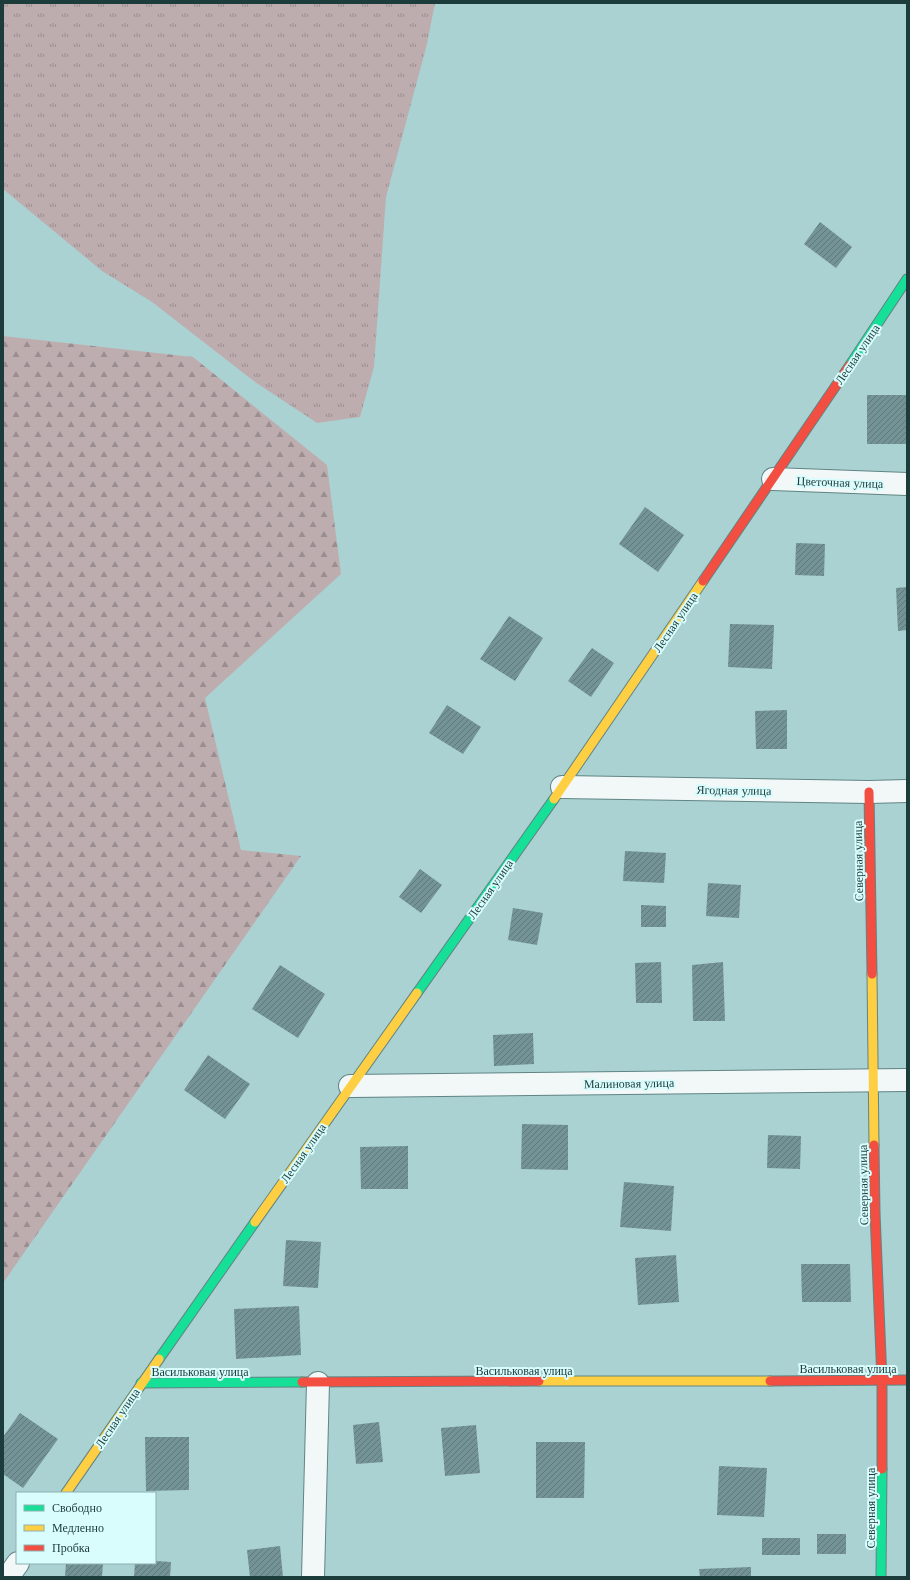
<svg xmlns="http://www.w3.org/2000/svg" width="910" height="1580" font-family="'Libre Baskerville',serif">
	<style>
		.grass { fill: url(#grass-tufts) }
		.forest { fill: url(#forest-firs) }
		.building { fill: url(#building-hatch) }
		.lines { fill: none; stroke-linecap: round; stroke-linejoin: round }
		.street-casing { stroke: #618484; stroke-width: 24 }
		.fast-casing { stroke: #618484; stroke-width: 11 }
		.slow-casing { stroke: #618484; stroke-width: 11 }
		.jam-casing { stroke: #618484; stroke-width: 11 }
		.street { stroke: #f2f8f8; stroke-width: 22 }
		.fast { stroke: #16e098; stroke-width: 9 }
		.slow { stroke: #ffcf43; stroke-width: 9 }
		.jam { stroke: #f24e42; stroke-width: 9 }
		.labels { text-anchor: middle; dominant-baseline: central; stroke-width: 4; stroke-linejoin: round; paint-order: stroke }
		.street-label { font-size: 12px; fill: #1c3b3b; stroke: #d9fcfc }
	</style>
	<defs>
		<pattern id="grass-tufts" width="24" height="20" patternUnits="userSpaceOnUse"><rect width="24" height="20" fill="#beadaf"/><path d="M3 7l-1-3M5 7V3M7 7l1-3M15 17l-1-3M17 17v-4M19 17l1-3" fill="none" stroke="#9a8e90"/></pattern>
		<pattern id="forest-firs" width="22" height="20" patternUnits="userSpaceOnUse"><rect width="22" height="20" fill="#beadaf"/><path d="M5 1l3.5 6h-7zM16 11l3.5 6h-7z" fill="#9a8e90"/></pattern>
		<pattern id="building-hatch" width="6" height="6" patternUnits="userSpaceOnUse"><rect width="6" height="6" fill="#749396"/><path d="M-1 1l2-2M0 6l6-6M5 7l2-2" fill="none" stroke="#5e797c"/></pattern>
	</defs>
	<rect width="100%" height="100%" fill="#aad2d2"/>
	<path class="grass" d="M 3,3 L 435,3 L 427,44 L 386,197 L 374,367 L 360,417 L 317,423 L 255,382 L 152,302 L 102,271 L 3,189 Z"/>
	<path class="forest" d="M 3,336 L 193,357 L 327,465 L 341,574 L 205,698 L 241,850 L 301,856 L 3,1283 Z"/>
	<path class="building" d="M 820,222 L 852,247 L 836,268 L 804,244 Z
		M 867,395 L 907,395 L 907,444 L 867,444 Z
		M 645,507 L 684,535 L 658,572 L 619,544 Z
		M 796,543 L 825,544 L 824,576 L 795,575 Z
		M 907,587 L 907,630 L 898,631 L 896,588 Z
		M 509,616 L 543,638 L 515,681 L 480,659 Z
		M 730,624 L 774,625 L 772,669 L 728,667 Z
		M 592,648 L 614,663 L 591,697 L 568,681 Z
		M 447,705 L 481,727 L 463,754 L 429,733 Z
		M 787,710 L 787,749 L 756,749 L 755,711 Z
		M 625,851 L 666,853 L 664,883 L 623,881 Z
		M 420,869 L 442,885 L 421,913 L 399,897 Z
		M 708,883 L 741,885 L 739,918 L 706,916 Z
		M 641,905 L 666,906 L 666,927 L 641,927 Z
		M 513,908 L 543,913 L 537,945 L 508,940 Z
		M 661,962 L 662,1003 L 636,1003 L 635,963 Z
		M 723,962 L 725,1021 L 693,1021 L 692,965 Z
		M 280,965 L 325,994 L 298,1038 L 252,1009 Z
		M 533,1033 L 534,1064 L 494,1066 L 493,1035 Z
		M 208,1055 L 250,1084 L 225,1119 L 184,1090 Z
		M 522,1124 L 568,1125 L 568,1170 L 521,1169 Z
		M 768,1135 L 801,1136 L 800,1169 L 767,1168 Z
		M 408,1146 L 408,1189 L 361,1189 L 360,1147 Z
		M 624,1182 L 674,1186 L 671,1231 L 620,1227 Z
		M 286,1240 L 321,1242 L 318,1288 L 283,1286 Z
		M 676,1255 L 679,1302 L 638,1305 L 635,1258 Z
		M 801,1264 L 850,1264 L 851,1302 L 802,1302 Z
		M 299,1306 L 301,1355 L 236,1359 L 234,1309 Z
		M 20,1413 L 58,1439 L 23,1488 L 3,1474 L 3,1437 Z
		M 379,1422 L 383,1462 L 356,1464 L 353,1425 Z
		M 476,1425 L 480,1473 L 445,1476 L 441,1428 Z
		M 145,1437 L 189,1437 L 189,1490 L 146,1491 Z
		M 536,1442 L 585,1442 L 584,1498 L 536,1498 Z
		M 719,1466 L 767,1468 L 764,1517 L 717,1515 Z
		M 817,1534 L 846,1534 L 846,1554 L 817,1554 Z
		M 762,1538 L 800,1538 L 800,1555 L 762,1555 Z
		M 280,1546 L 283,1577 L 250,1577 L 247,1550 Z
		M 155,1561 L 171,1562 L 170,1577 L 134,1577 L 135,1563 L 155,1563 Z
		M 66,1563 L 103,1563 L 102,1577 L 65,1577 Z
		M 751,1567 L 751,1577 L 700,1577 L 699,1569 Z"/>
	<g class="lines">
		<defs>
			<path id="street" d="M 773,479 L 907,484
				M 562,787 L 869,792 L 907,791
				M 350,1086 L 907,1080
				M 8,1577 L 18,1563
				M 313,1577 L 318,1383"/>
			<path id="fast" d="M 850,365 L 907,279
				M 417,993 L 554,799
				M 159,1359 L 255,1222
				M 141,1383 L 302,1382
				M 881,1577 L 882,1469"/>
			<path id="slow" d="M 554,799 L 703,581
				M 872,974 L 874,1145
				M 255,1222 L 417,993
				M 539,1381 L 770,1381
				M 66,1493 L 159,1359"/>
			<path id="jam" d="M 703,581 L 850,365
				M 869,792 L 872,974
				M 874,1145 L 875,1213 L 882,1380 L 882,1469
				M 770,1381 L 907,1380
				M 302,1382 L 539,1381"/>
		</defs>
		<use href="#street" class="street-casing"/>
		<use href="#fast" class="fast-casing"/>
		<use href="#slow" class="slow-casing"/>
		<use href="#jam" class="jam-casing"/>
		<use href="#street" class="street"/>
		<use href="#fast" class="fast"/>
		<use href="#slow" class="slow"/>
		<use href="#jam" class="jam"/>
	</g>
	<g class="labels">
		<g class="street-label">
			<text transform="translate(857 354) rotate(-56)">Лесная улица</text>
			<text transform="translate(840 482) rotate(2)">Цветочная улица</text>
			<text transform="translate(675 622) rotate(-56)">Лесная улица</text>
			<text transform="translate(734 790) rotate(1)">Ягодная улица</text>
			<text transform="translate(858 861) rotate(-91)">Северная улица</text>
			<text transform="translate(490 889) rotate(-55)">Лесная улица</text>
			<text transform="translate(629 1083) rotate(-1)">Малиновая улица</text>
			<text transform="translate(303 1153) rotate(-55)">Лесная улица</text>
			<text transform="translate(863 1185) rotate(-91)">Северная улица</text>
			<text x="848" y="1368">Васильковая улица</text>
			<text x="524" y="1370">Васильковая улица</text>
			<text x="200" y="1371">Васильковая улица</text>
			<text transform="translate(117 1418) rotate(-56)">Лесная улица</text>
			<text transform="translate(870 1508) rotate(-90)">Северная улица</text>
		</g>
	</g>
	<rect width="910" height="1580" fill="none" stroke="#1c3b3b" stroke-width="8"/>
	<rect x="16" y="1492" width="140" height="72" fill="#d9fcfc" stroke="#8dafaf"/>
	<rect x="24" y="1505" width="20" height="6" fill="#16e098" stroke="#8dafaf"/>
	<text x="52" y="1512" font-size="12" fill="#1c3b3b">Свободно</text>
	<rect x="24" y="1525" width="20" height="6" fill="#ffcf43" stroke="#8dafaf"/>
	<text x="52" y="1532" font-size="12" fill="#1c3b3b">Медленно</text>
	<rect x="24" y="1545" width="20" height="6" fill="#f24e42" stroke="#8dafaf"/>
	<text x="52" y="1552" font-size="12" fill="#1c3b3b">Пробка</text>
</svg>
